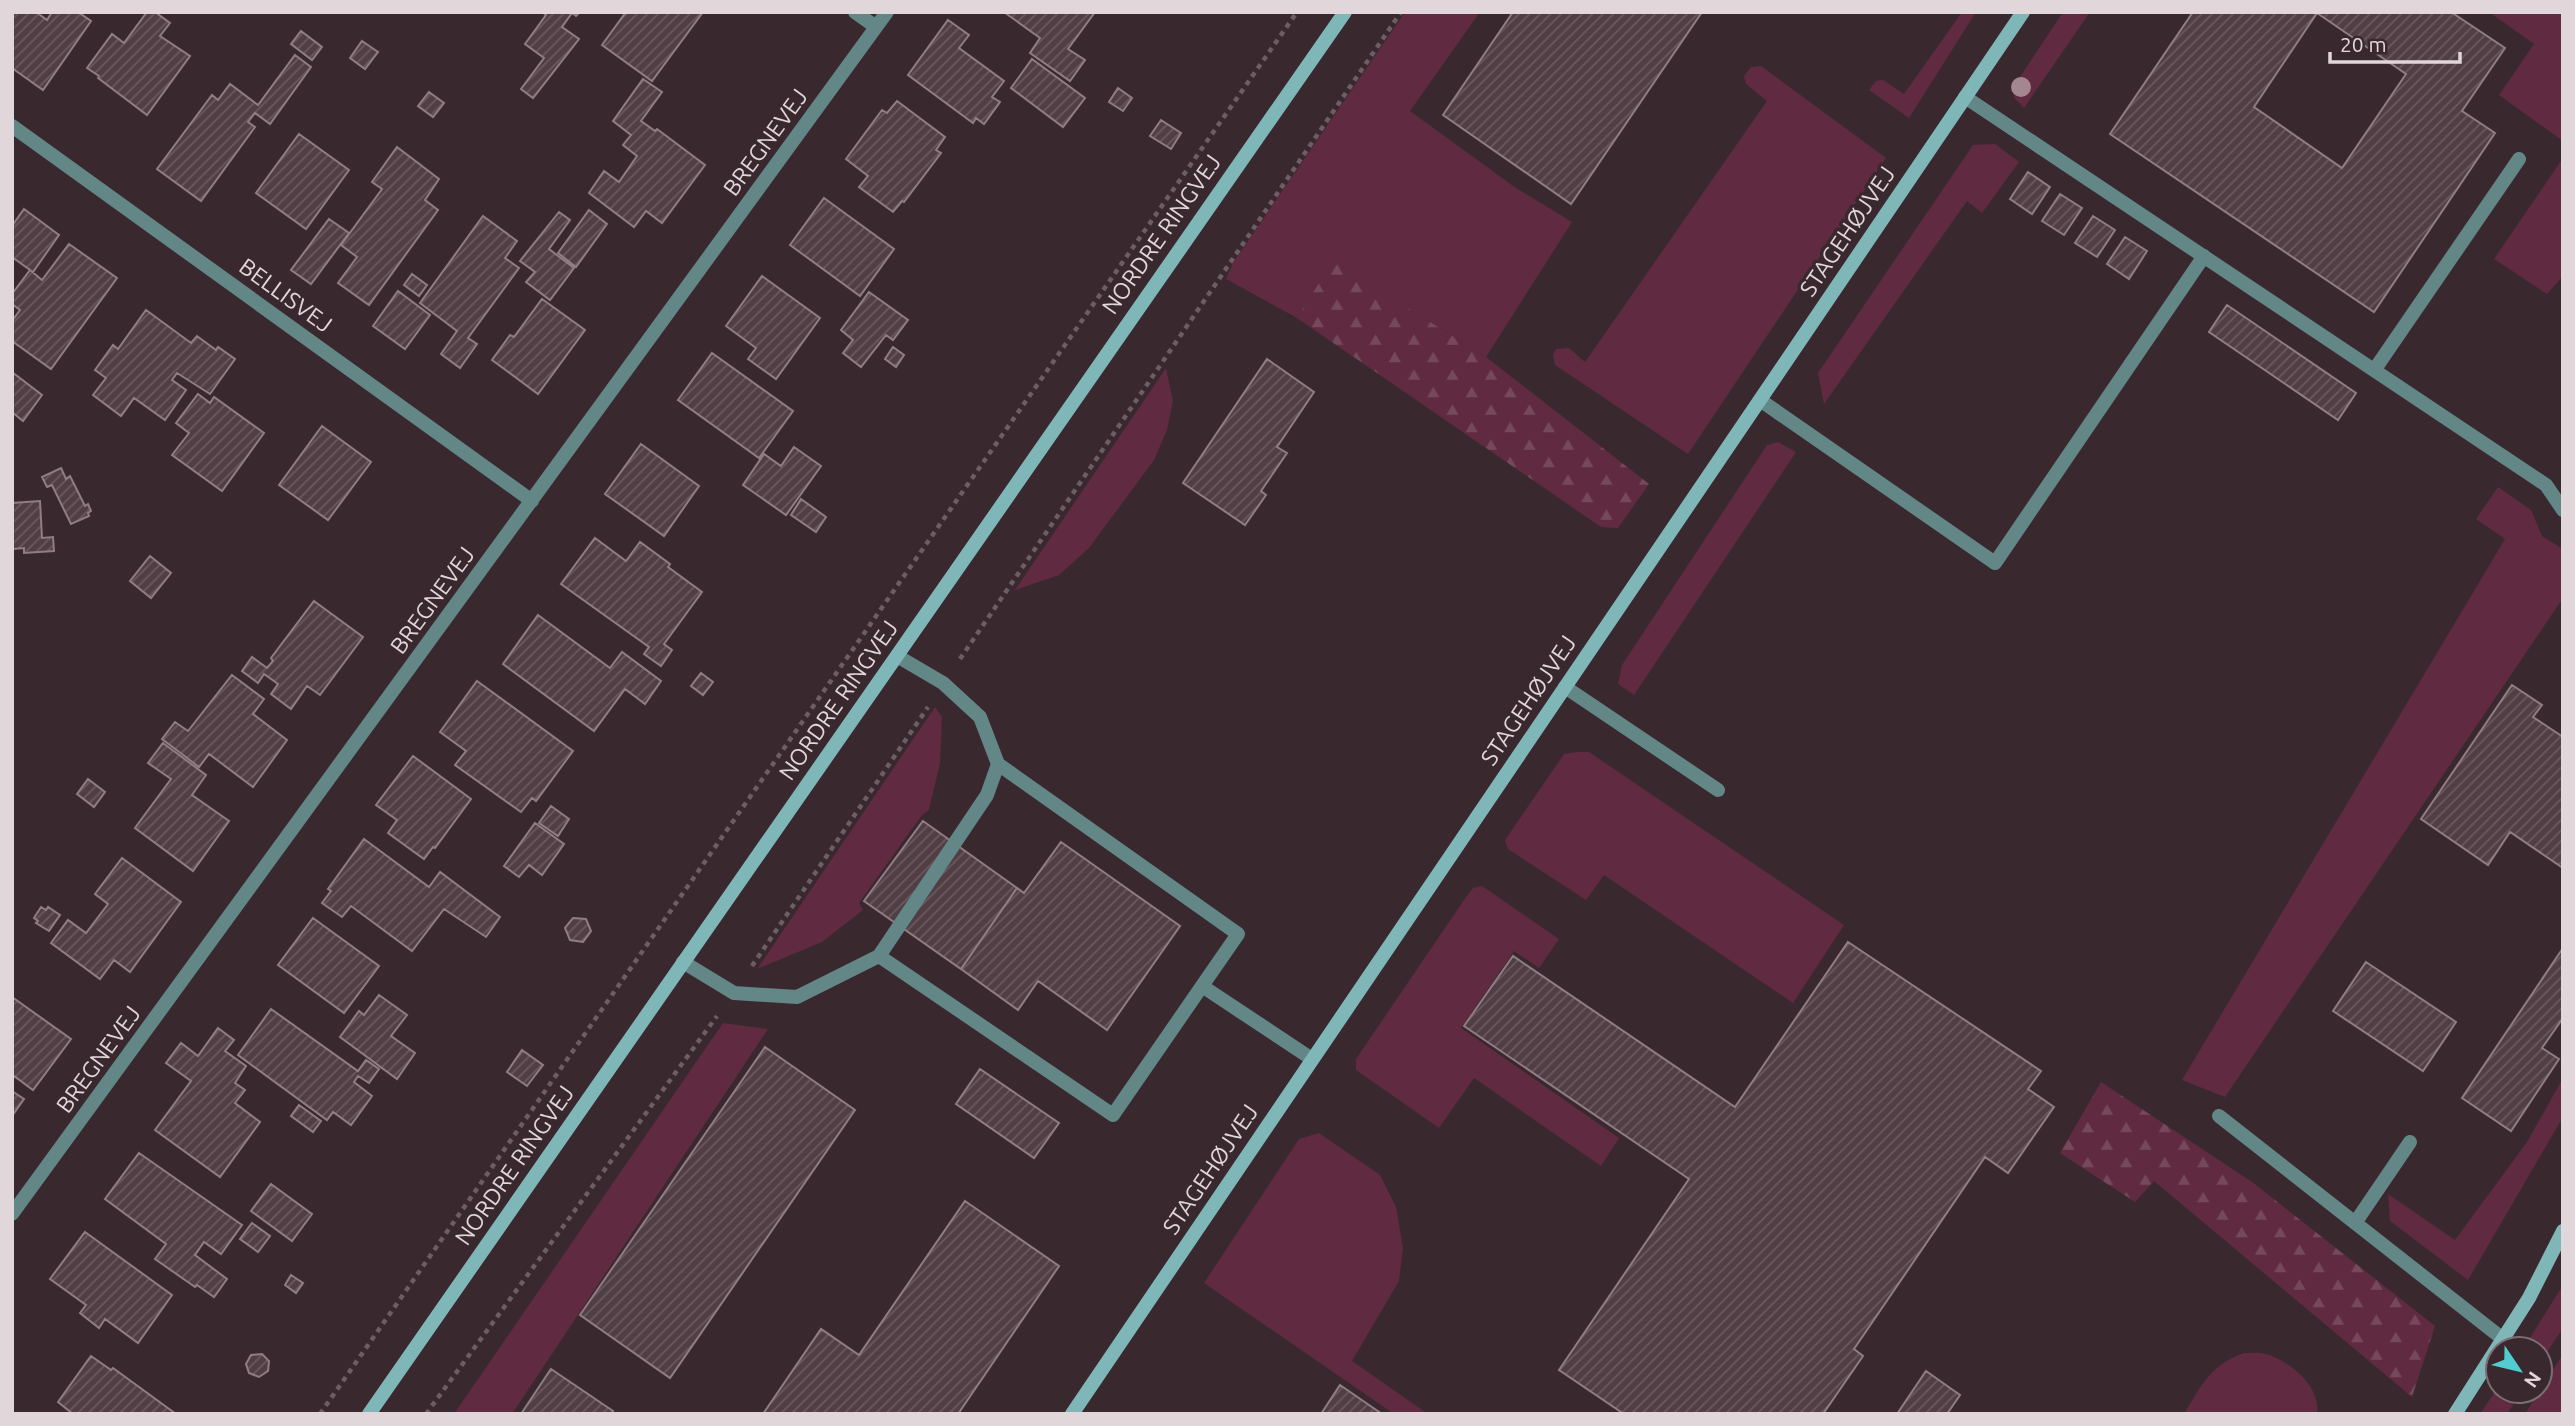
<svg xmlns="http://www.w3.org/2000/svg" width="2575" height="1426" font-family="Ubuntu,sans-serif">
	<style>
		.green { fill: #602a40 }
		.forest { fill: url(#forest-firs) }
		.building { fill: url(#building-hatch); stroke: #907d83; stroke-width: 2; fill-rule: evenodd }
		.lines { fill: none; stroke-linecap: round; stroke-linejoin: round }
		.path { stroke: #6c5e63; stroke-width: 4.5; stroke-dasharray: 5 5; stroke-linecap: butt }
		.lane { stroke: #638686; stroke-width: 14 }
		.street { stroke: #638686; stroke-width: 14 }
		.secondary { stroke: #7fb7b8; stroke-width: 14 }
		.tree { fill: #a38690 }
		.labels { text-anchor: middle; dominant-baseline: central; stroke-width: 7; stroke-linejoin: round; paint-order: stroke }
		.street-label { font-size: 23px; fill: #e1d6d9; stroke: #39292f }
	</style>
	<defs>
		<pattern id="forest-firs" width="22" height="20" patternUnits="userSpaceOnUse" patternTransform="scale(1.75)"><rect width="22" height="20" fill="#602a40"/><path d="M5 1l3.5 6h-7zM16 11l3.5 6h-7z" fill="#76485b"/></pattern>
		<pattern id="building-hatch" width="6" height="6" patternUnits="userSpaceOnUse" patternTransform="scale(1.75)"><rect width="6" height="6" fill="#503e44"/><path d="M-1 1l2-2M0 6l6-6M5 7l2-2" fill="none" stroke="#69595e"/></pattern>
	</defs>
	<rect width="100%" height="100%" fill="#39292f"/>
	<path class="green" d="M 1405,12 L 1480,12 L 1410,111 L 1516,188 L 1572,222 L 1486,357 L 1334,262 L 1297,318 L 1226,279 L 1233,263 Z
		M 1962,12 L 1976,12 L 1909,118 L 1869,90 L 1876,81 L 1883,80 L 1904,94 Z
		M 2063,12 L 2090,12 L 2024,108 L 2015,99 L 2012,89 Z
		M 2489,12 L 2563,12 L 2563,141 L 2499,95 L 2534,44 Z
		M 1761,66 L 1886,158 L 1688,454 L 1555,365 L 1553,355 L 1556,349 L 1569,348 L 1585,362 L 1767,101 L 1746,84 L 1744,76 L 1751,67 Z
		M 1995,144 L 2019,162 L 1982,213 L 1967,201 L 1824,404 L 1818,373 L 1973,145 Z
		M 2563,158 L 2563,276 L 2547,294 L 2494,259 Z
		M 1166,368 L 1173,401 L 1167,430 L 1154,460 L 1089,548 L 1059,575 L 1015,590 Z
		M 1778,442 L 1796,452 L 1634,695 L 1618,684 L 1622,665 L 1767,445 Z
		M 2498,487 L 2531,510 L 2542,536 L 2563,549 L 2563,598 L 2225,1097 L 2182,1080 L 2505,539 L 2476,519 Z
		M 935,707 L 942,717 L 940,763 L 929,810 L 922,815 L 859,903 L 863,910 L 822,942 L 757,969 Z
		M 1577,752 L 1589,752 L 1844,925 L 1793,1003 L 1604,875 L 1586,900 L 1508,849 L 1505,840 L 1564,754 Z
		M 1482,886 L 1559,939 L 1539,968 L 1514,951 L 1461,1028 L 1619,1138 L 1601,1166 L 1474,1078 L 1439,1128 L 1356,1070 L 1356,1059 L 1466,897 L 1473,888 Z
		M 723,1023 L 768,1029 L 512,1414 L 454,1414 Z
		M 2563,1078 L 2563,1117 L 2468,1280 L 2390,1221 L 2388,1194 L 2455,1240 L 2527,1142 Z
		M 1319,1133 L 1380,1175 L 1396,1207 L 1403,1248 L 1399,1281 L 1352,1361 L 1428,1414 L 1394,1414 L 1204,1283 L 1299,1139 Z
		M 2563,1285 L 2563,1328 L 2540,1363 L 2540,1349 L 2523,1349 Z
		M 2244,1353 C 2251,1353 2259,1352 2266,1354 C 2290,1361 2321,1386 2317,1414 L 2184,1414 C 2201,1386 2211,1364 2244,1353 Z
		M 2563,1354 L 2563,1414 L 2525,1414 Z
		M 2498,1387 L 2498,1391 L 2522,1391 L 2507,1414 L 2480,1414 Z"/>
	<path class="forest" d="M 1333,261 L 1486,357 L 1649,484 L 1618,528 L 1601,527 L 1297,318 Z
		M 2101,1082 L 2252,1182 L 2435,1326 L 2412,1397 L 2154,1181 L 2135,1202 L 2060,1153 Z"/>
	<path class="building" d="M 12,12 L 36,12 L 47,20 L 52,12 L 78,12 L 91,21 L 43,90 L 12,68 Z
		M 147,12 L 155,12 L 170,23 L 160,36 L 190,56 L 147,115 L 98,78 L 99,76 L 87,68 L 112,34 L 124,43 Z
		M 542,12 L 580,12 L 576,16 L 572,13 L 562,27 L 579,39 L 533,98 L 521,89 L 544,58 L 525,44 L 546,15 Z
		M 626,12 L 703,12 L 652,81 L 602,45 Z
		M 1004,12 L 1095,12 L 1068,49 L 1085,60 L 1070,81 L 1030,53 L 1040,38 Z
		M 1513,12 L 1702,12 L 1571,204 L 1443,115 Z
		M 2193,12 L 2451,12 L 2505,48 L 2462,111 L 2495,133 L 2374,312 L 2110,134 ZM 2317,13 L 2406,74 L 2342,168 L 2254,107 Z
		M 948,20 L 969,35 L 959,48 L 1004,81 L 992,97 L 1000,102 L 984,124 L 976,118 L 973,123 L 908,75 Z
		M 301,31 L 322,47 L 312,60 L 291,44 Z
		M 362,41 L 378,52 L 365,69 L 350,58 Z
		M 295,55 L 311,67 L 270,124 L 255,113 L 248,122 L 255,127 L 201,201 L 157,169 L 212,95 L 218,100 L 230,84 L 258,105 Z
		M 1032,59 L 1085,98 L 1063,127 L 1011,88 Z
		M 643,79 L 662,92 L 641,121 L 655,131 L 657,129 L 705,165 L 662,223 L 646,211 L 634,227 L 589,193 L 604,171 L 619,182 L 637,156 L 623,145 L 631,135 L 613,121 Z
		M 1118,88 L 1132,98 L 1123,111 L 1109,102 Z
		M 429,92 L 444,103 L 433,117 L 418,106 Z
		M 897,101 L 945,137 L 936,150 L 941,153 L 904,202 L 902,201 L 893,212 L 859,187 L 868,176 L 846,159 L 882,110 L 887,113 Z
		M 1161,120 L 1181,133 L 1171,149 L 1150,136 Z
		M 299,134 L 349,170 L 306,229 L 256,193 Z
		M 397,147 L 439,179 L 425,200 L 438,210 L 369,305 L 338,283 L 357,257 L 341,245 L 382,189 L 372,182 Z
		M 2028,172 L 2050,187 L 2032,214 L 2010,199 Z
		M 2060,194 L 2082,208 L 2064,235 L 2042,221 Z
		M 824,198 L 894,249 L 860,296 L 790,245 Z
		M 24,209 L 59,235 L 33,272 L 12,257 L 12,226 Z
		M 589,210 L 607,224 L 576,267 L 558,253 Z
		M 559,212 L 570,220 L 549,249 L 574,268 L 550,300 L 526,282 L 535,272 L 520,261 Z
		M 483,216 L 517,241 L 505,258 L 519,268 L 468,338 L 477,344 L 460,368 L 441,354 L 457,331 L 420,303 Z
		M 2093,216 L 2115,230 L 2097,257 L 2075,243 Z
		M 329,219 L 349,233 L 311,284 L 291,270 Z
		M 2125,237 L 2147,251 L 2129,279 L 2107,264 Z
		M 69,244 L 117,278 L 51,369 L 12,341 L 12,321 L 20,310 L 12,304 L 12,294 L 30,270 L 42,280 Z
		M 412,274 L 427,285 L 419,296 L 404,285 Z
		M 762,276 L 820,318 L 776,379 L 748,359 L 756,348 L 726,326 Z
		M 398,291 L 430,315 L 405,349 L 373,326 Z
		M 869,292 L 908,320 L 893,340 L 886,335 L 861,367 L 843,353 L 853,340 L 841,330 Z
		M 542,299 L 585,330 L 538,394 L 492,360 L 510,335 L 514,337 Z
		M 2227,305 L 2356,393 L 2338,420 L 2209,332 Z
		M 146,310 L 191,343 L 197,336 L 216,350 L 218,347 L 235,359 L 210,394 L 177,373 L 172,380 L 186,390 L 165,420 L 134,398 L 121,416 L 93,395 L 106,378 L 95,370 L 113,345 L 118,349 Z
		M 893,347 L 904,355 L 896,367 L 885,359 Z
		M 712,353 L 793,411 L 759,458 L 678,400 Z
		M 1267,359 L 1314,392 L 1277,447 L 1287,453 L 1261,491 L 1266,495 L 1245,525 L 1183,483 Z
		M 12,372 L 42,395 L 23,421 L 12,412 Z
		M 198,394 L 210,403 L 214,397 L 264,433 L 222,491 L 172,455 L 189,433 L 176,423 Z
		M 322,426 L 371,462 L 328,520 L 279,485 Z
		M 641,444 L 699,486 L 664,536 L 605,494 Z
		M 794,447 L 821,466 L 786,515 L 743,485 L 764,454 L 781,466 Z
		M 61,468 L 66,479 L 70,476 L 85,506 L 88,504 L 91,511 L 88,513 L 89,516 L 71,524 L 52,485 L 47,487 L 42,477 Z
		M 801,499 L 826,517 L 816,532 L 791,515 Z
		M 40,501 L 42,538 L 53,537 L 54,551 L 24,553 L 24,548 L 13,549 L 12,503 Z
		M 595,538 L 626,561 L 640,542 L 670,564 L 668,567 L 702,592 L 664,644 L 672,650 L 661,666 L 644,654 L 649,647 L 561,584 Z
		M 150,556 L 171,573 L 151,598 L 130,581 Z
		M 314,601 L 363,637 L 320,695 L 307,686 L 291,709 L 271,694 L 278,684 L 264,674 L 258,683 L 242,671 L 252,657 L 267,668 L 273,661 L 271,658 Z
		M 538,615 L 610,668 L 622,652 L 661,681 L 645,704 L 625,689 L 594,731 L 503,664 Z
		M 701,673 L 713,682 L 703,695 L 691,686 Z
		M 232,675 L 264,699 L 253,714 L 287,740 L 253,787 L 209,754 L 199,767 L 162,739 L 175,722 L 188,731 Z
		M 477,681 L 573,751 L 536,801 L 532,798 L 521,812 L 455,765 L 466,751 L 440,732 Z
		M 2512,685 L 2542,705 L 2533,717 L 2563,737 L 2563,868 L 2510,832 L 2488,865 L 2421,819 Z
		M 163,743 L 206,775 L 192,795 L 229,821 L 193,871 L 135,828 L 171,779 L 148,763 Z
		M 413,756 L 471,799 L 435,848 L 433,847 L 424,859 L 388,833 L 397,820 L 376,805 Z
		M 88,779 L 105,792 L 94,807 L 77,794 Z
		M 551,806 L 569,819 L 558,836 L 539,823 Z
		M 923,821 L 1017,888 L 961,969 L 864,901 Z
		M 535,823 L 564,844 L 542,875 L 529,865 L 519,877 L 504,866 Z
		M 364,839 L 429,887 L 440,872 L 500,917 L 486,937 L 444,909 L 412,951 L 351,906 L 342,917 L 322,903 L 331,891 L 328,889 Z
		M 1061,842 L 1180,926 L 1107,1030 L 1038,981 L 1018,1010 L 961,969 L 1017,888 L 1024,893 Z
		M 122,858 L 181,902 L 130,972 L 114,960 L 100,979 L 51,943 L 68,920 L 86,933 L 108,904 L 95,894 Z
		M 41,907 L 46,910 L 48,907 L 60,915 L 49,931 L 36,923 L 38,921 L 34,918 Z
		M 313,918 L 379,966 L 344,1013 L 278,965 Z
		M 573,918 L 586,919 L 591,931 L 583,942 L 570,940 L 565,928 Z
		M 1848,942 L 2041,1071 L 2028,1089 L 2054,1107 L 2008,1173 L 1985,1157 L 1854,1349 L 1863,1356 L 1823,1414 L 1624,1414 L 1559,1370 L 1689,1179 L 1464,1026 L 1513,956 L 1735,1107 Z
		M 2563,948 L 2563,1018 L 2542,1048 L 2559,1059 L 2511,1131 L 2462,1098 Z
		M 2366,962 L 2456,1022 L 2423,1071 L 2333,1011 Z
		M 379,995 L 407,1015 L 391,1036 L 415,1053 L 397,1079 L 340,1037 L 359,1011 L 364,1015 Z
		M 12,997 L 71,1039 L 33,1090 L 14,1076 L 12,1079 Z
		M 271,1009 L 358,1071 L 366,1060 L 379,1069 L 369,1083 L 358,1076 L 354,1082 L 372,1096 L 351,1125 L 333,1112 L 327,1120 L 238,1055 Z
		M 218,1028 L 234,1040 L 225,1051 L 246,1066 L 235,1083 L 245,1090 L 235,1103 L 260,1122 L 220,1177 L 155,1130 L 191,1081 L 166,1063 L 181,1043 L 198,1056 Z
		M 765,1047 L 855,1110 L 670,1378 L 580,1315 Z
		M 522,1050 L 543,1065 L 527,1086 L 507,1072 Z
		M 980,1069 L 1059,1123 L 1034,1158 L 956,1104 Z
		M 12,1091 L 24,1099 L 12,1116 Z
		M 299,1105 L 321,1121 L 313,1132 L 291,1116 Z
		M 139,1153 L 242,1225 L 221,1254 L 204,1242 L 195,1255 L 227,1279 L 214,1297 L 197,1285 L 195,1287 L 155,1259 L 166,1244 L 105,1199 Z
		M 271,1184 L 312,1214 L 292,1241 L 251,1211 Z
		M 965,1201 L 1059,1266 L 958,1414 L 763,1414 L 821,1329 L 859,1355 Z
		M 252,1223 L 270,1236 L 258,1252 L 240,1239 Z
		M 85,1232 L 172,1295 L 138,1343 L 105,1319 L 99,1328 L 80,1313 L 86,1305 L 50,1279 Z
		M 291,1275 L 303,1283 L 296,1293 L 285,1285 Z
		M 262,1354 L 269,1361 L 268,1371 L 259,1377 L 249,1373 L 246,1364 L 251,1355 Z
		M 91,1356 L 111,1370 L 113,1368 L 176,1414 L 73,1414 L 58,1402 Z
		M 551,1369 L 613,1411 L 611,1414 L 521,1414 Z
		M 1926,1371 L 1960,1395 L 1947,1414 L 1897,1414 Z
		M 1340,1385 L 1382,1414 L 1321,1414 Z"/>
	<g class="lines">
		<path class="path" d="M 960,659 L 1401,12
			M 752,966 L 928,707
			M 320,1414 L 1297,12
			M 426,1414 L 717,1016"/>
		<path class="lane" d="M 1965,97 L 2546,485 L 2563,510
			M 2375,369 L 2519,159
			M 1760,400 L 1995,563 L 2204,256
			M 1565,687 L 1718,790
			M 998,764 L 1238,934 L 1202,986
			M 879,956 L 1113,1115 L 1202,986 L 1312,1059
			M 683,962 L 734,993 L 797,997 L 879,956 L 987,795 L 998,764 L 980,717 L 943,683 L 897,656
			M 2219,1116 L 2503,1339
			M 2355,1223 L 2410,1142"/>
		<path class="street" d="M 855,12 L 876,27
			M 12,126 L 532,501
			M 12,1214 L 887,12"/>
		<path class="secondary" d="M 369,1414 L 1345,12
			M 1072,1414 L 2023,12
			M 2455,1414 L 2529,1298 L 2563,1231"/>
	</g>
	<circle class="tree" cx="2021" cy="87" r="10"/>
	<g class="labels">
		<g class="street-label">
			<text transform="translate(765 142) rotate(-54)">BREGNEVEJ</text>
			<text transform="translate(1847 231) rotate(-56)">STAGEHØJVEJ</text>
			<text transform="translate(1161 234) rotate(-55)">NORDRE RINGVEJ</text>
			<text transform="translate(286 295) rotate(36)">BELLISVEJ</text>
			<text transform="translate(432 600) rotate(-54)">BREGNEVEJ</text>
			<text transform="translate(838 700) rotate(-55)">NORDRE RINGVEJ</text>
			<text transform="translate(1528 700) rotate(-56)">STAGEHØJVEJ</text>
			<text transform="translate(98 1059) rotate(-54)">BREGNEVEJ</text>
			<text transform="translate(514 1165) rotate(-55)">NORDRE RINGVEJ</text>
			<text transform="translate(1210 1169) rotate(-56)">STAGEHØJVEJ</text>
		</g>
	</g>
	<rect width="2575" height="1426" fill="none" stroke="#e1d6d9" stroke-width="28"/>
	<g transform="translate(2519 1370) rotate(125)"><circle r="33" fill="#39292f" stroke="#7c6e73" stroke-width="2"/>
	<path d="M0-5L12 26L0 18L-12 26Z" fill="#52cdcf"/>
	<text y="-10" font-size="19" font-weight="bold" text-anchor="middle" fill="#e1d6d9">N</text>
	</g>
	<path d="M2330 52v10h130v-10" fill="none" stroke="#e1d6d9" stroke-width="3.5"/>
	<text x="2340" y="52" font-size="21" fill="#e1d6d9" stroke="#39292f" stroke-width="5" paint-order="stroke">20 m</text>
</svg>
